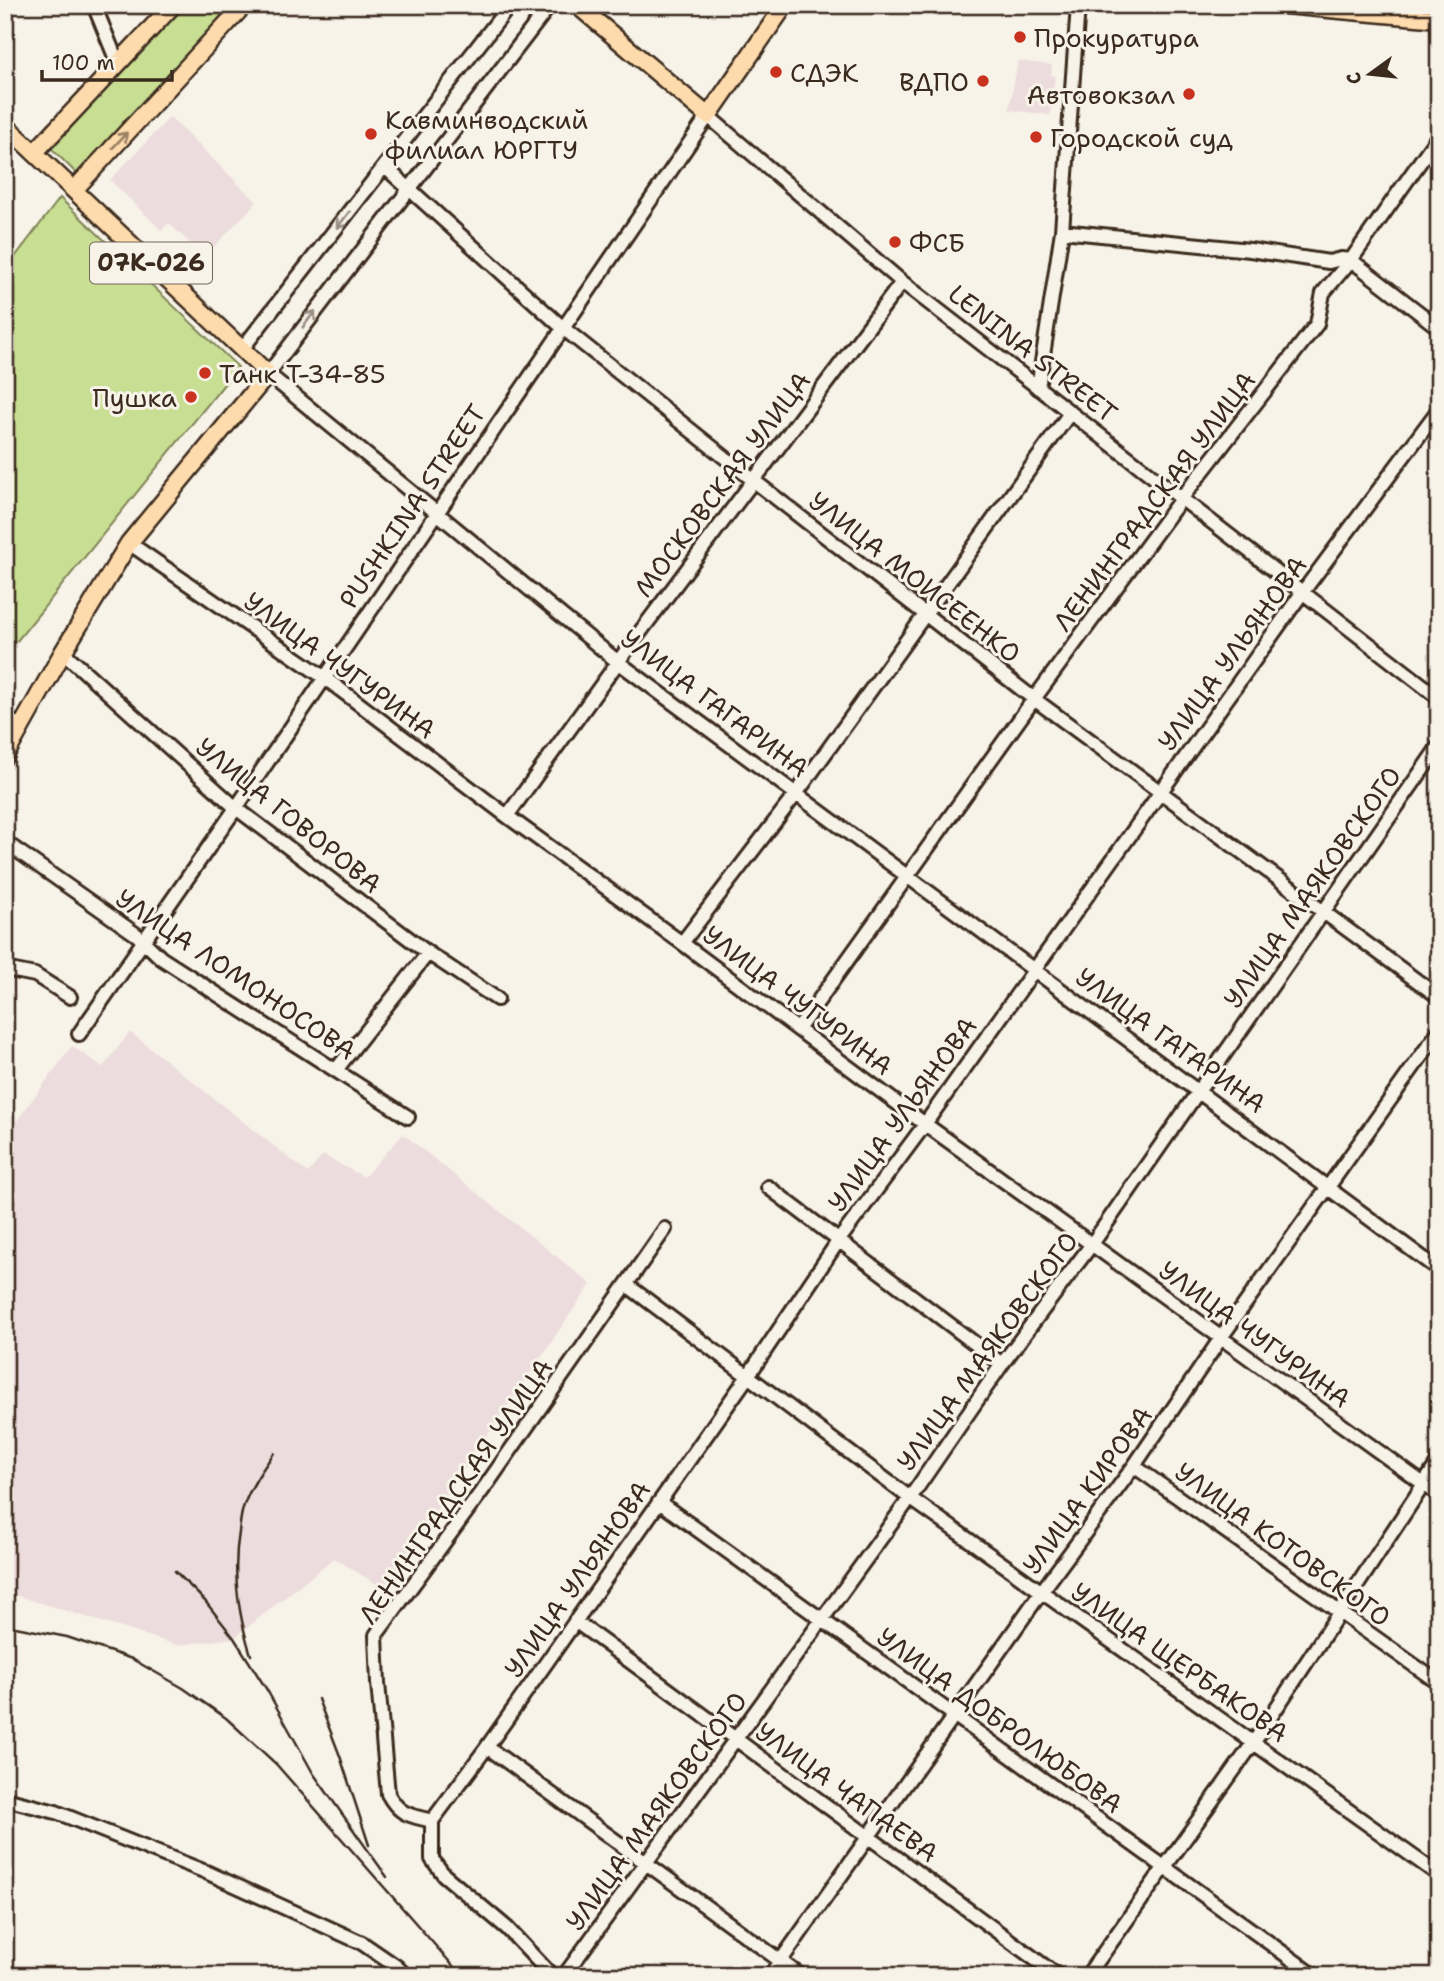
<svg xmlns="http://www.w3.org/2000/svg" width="1444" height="1981" font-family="'Shantell Sans',sans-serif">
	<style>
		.built { fill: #eddcdd }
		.green { fill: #c7de93; stroke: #818458; stroke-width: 2 }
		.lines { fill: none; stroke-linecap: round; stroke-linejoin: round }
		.minor-casing { stroke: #3b2a1e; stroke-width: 18 }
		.major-casing { stroke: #3b2a1e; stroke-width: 21 }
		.minor { stroke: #f7f3e8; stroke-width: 12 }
		.major { stroke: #fedbac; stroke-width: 16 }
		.rail { stroke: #3b2a1e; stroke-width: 2.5 }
		.oneway { stroke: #9c8265 }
		.oneway2 { stroke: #998e83 }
		.poi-dot { fill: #c8321e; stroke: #f7f3e8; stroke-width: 2.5 }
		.labels { text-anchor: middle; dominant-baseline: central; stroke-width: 6; stroke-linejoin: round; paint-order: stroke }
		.shield { fill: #f7f3e8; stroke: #73665b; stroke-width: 2 }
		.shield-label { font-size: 24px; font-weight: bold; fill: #3b2a1e }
		.poi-label { font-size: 26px; fill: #3b2a1e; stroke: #f7f3e8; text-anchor: start }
		.street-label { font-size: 26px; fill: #3b2a1e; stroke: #f7f3e8 }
	</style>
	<rect width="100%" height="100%" fill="#f7f3e8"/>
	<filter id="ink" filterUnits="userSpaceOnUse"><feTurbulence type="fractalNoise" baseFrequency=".0143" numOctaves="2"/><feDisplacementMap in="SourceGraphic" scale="14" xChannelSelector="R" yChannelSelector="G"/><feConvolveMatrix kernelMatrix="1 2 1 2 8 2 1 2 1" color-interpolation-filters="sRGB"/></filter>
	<g filter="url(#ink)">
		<path class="built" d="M 1018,61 L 1052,65 L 1051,75 L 1055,76 L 1050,115 L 1009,110 Z
			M 170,117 L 257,202 L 204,257 L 169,223 L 161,230 L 110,180 Z
			M 130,1032 L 308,1173 L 323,1155 L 364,1177 L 403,1134 L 591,1284 L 383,1588 L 334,1558 L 234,1638 L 177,1645 L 5,1592 L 5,1137 L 72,1046 L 103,1067 Z"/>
		<path class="green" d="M 180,5 L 234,5 L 79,176 L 48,145 Z
			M 60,198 L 238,367 L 17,641 L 5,641 L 5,270 Z"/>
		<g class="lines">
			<defs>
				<path id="minor" d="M 94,5 L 118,64
					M 550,5 L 268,374 L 618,662 L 1439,1270
					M 385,167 L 563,328 L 753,480 L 1034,699 L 1439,997
					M 1062,231 L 1250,250 L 1329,262 L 1341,259 L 1351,260 L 1439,328
					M 242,349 L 510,5
					M 1038,388 L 1062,231 L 1078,5
					M 129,543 L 325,678 L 507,816 L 682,943 L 925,1124 L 1439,1495
					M 63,652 L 236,808 L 428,953 L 497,999
					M 5,718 L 21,726
					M 507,816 L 623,655 L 902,282
					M 5,842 L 137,935 L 161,958 L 408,1117
					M 682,943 L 796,794 L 1070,413
					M 5,969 L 35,975 L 70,997
					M 799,1028 L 1034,699 L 1181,499 L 1317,324 L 1323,293 L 1351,260 L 1439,135
					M 79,1034 L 236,808 L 708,116 L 902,282 L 1439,698
					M 336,1070 L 428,953
					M 768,1187 L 1002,1364
					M 627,1285 L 910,1498 L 1439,1875
					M 1134,1466 L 1439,1683
					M 659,1502 L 1315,1976
					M 575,1621 L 1058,1976
					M 487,1747 L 801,1976
					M 5,1799 L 56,1812 L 206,1872 L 362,1943 L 397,1967 L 406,1976
					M 432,1821 C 410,1815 400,1816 388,1794 L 378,1683 L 376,1635 L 487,1484 L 665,1229
					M 552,1976 L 507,1928 L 444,1875 L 432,1859 L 432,1821 L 487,1747 L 748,1376 L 839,1240 L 920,1131 L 1302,593 L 1439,409
					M 564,1976 L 910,1498 L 1002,1364 L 1092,1244 L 1439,746
					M 770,1976 L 1042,1591 L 1134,1466 L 1225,1332 L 1439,1031
					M 1087,1976 L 1254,1742 L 1439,1461"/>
				<path id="major" d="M 577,5 L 708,116 L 785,5
					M 1285,5 L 1439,19
					M 5,125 L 268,374 L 129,543 L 63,652 L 5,756
					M 35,152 L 173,5
					M 74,190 L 244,5"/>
			</defs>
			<use href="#minor" class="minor-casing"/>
			<use href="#major" class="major-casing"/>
			<use href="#minor" class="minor"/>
			<use href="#major" class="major"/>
			<path class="rail" d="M 175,1571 L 205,1601 L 234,1638 L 267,1690 L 313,1773 L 387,1877
				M 5,1625 L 67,1637 L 132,1659 L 183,1688 L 226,1718 L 276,1764 L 462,1976
				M 251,1655 C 238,1614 232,1574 239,1532 C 240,1523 241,1513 244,1505 C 251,1486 262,1470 274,1453
				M 318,1699 L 340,1756 L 369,1845"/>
		</g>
		<defs><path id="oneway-shaft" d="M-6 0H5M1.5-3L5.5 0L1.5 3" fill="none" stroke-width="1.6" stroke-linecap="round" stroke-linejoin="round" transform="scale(1.75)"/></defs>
		<use class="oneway" href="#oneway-shaft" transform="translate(120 140) rotate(-47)"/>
		<g class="oneway2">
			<use href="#oneway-shaft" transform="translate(343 220) rotate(128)"/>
			<use href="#oneway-shaft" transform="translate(309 319) rotate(-53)"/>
		</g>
	</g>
	<g class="poi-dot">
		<circle cx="1020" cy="37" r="7"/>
		<circle cx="776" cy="72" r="7"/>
		<circle cx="983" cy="81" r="7"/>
		<circle cx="1189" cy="94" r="7"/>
		<circle cx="371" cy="134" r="7"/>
		<circle cx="1036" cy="137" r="7"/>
		<circle cx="895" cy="242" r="7"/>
		<circle cx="205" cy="373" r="7"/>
		<circle cx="191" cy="397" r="7"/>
	</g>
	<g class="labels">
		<rect class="shield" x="90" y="242.5" width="122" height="41" rx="5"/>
		<g class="shield-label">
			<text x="151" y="263">07К-026</text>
		</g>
		<g class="poi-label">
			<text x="1034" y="37">Прокуратура</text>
			<text x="790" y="72">СДЭК</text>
			<text x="969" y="81" text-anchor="end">ВДПО</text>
			<text x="1175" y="94" text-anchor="end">Автовокзал</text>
			<text x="385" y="119">Кавминводский<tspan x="385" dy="30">филиал ЮРГТУ</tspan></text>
			<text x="1050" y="137">Городской суд</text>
			<text x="909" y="242">ФСБ</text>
			<text x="219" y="373">Танк Т-34-85</text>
			<text x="177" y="397" text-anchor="end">Пушка</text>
		</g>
		<g class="street-label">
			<text transform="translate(1033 353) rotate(38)">LENINA STREET</text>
			<text transform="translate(722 484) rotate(-53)">МОСКОВСКАЯ УЛИЦА</text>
			<text transform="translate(1154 501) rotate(-53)">ЛЕНИНГРАДСКАЯ УЛИЦА</text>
			<text transform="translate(412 506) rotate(-56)">PUSHKINA STREET</text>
			<text transform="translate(915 577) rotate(38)">УЛИЦА МОИСЕЕНКО</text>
			<text transform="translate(1232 653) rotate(-54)">УЛИЦА УЛЬЯНОВА</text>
			<text transform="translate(340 665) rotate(36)">УЛИЦА ЧУГУРИНА</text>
			<text transform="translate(715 703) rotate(37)">УЛИЦА ГАГАРИНА</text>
			<text transform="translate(289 815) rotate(39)">УЛИЦА ГОВОРОВА</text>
			<text transform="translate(1312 887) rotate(-55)">УЛИЦА МАЯКОВСКОГО</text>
			<text transform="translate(236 974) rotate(34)">УЛИЦА ЛОМОНОСОВА</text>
			<text transform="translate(798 1000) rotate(37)">УЛИЦА ЧУГУРИНА</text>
			<text transform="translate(1171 1040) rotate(36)">УЛИЦА ГАГАРИНА</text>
			<text transform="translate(902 1114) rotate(-54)">УЛИЦА УЛЬЯНОВА</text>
			<text transform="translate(1255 1334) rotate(36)">УЛИЦА ЧУГУРИНА</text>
			<text transform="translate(987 1351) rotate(-54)">УЛИЦА МАЯКОВСКОГО</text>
			<text transform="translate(1087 1490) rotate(-54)">УЛИЦА КИРОВА</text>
			<text transform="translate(455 1491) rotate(-55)">ЛЕНИНГРАДСКАЯ УЛИЦА</text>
			<text transform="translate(1283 1544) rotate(36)">УЛИЦА КОТОВСКОГО</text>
			<text transform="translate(577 1579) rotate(-55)">УЛИЦА УЛЬЯНОВА</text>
			<text transform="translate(1180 1662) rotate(35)">УЛИЦА ЩЕРБАКОВА</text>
			<text transform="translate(1000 1720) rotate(36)">УЛИЦА ДОБРОЛЮБОВА</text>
			<text transform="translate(847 1792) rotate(36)">УЛИЦА ЧАПАЕВА</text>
			<text transform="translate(656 1811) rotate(-54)">УЛИЦА МАЯКОВСКОГО</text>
		</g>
	</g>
	<rect width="1444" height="1981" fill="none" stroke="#f7f3e8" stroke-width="28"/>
	<rect x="14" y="14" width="1416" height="1953" fill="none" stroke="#3b2a1e" stroke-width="2.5" filter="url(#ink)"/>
	<g transform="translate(1370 74) rotate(255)" stroke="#f7f3e8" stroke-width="5" paint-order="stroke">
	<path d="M0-5L12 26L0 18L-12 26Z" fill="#3b2a1e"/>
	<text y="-10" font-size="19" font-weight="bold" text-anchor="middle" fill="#3b2a1e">С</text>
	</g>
	<path d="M42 70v10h130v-10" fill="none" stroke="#3b2a1e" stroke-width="3.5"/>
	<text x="52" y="70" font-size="21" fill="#3b2a1e" stroke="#f7f3e8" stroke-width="5" paint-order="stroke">100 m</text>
</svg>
